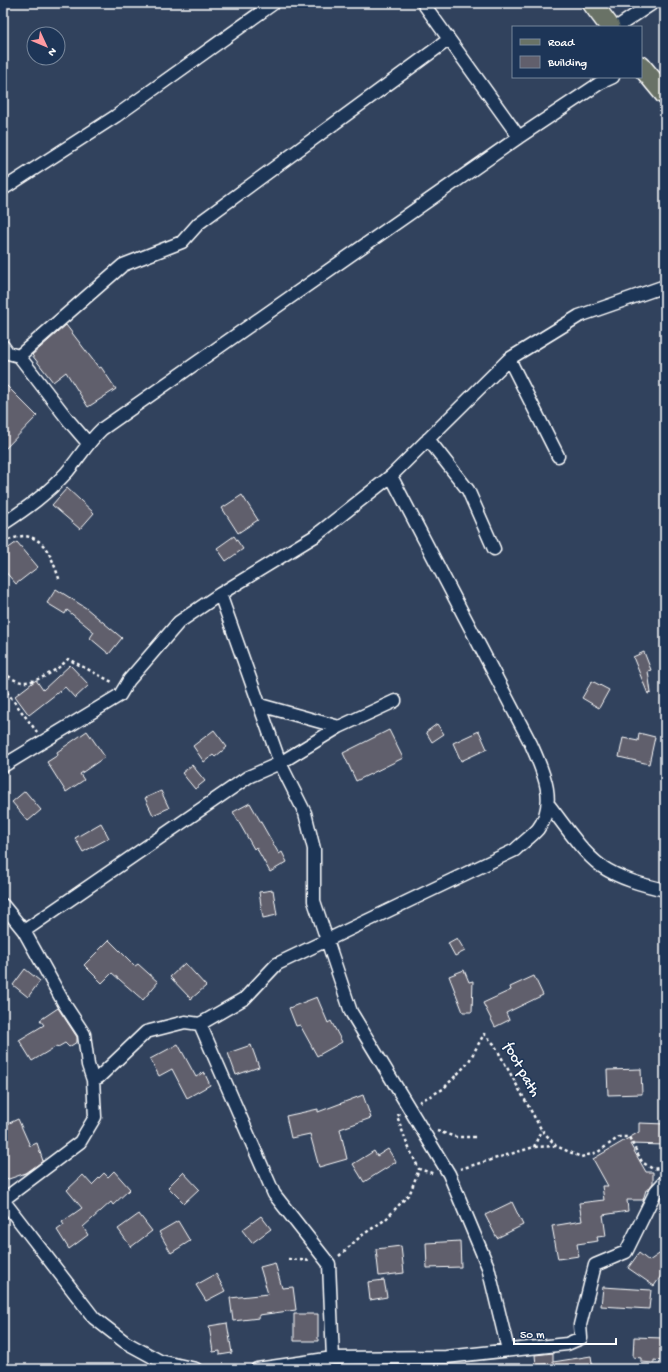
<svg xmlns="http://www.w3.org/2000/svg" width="668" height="1372" font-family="'Gochi Hand',sans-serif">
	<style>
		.building { fill: #615f6c; stroke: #fff }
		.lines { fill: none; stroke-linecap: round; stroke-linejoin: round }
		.minor-casing { stroke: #fff; stroke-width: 15 }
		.primary-casing { stroke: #fff; stroke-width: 22 }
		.path { stroke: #fff; stroke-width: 2.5; stroke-dasharray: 3 3; stroke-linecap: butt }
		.minor { stroke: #1d3557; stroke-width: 12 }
		.primary { stroke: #697266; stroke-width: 19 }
		.labels { text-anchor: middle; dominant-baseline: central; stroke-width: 3; stroke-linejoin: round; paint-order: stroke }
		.street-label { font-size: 15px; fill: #fff; stroke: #1d3557 }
	</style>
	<rect width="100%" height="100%" fill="#31425d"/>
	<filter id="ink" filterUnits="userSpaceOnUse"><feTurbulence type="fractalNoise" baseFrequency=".025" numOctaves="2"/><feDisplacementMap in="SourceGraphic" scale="8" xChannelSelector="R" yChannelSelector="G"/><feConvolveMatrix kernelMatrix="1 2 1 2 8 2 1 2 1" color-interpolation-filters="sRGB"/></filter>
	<g filter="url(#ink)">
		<path class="building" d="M 66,325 L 99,368 L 101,367 L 116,389 L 88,407 L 66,372 L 53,382 L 32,355 Z
			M 3,382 L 37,416 L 3,451 Z
			M 67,488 L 94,513 L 80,529 L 52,505 Z
			M 242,495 L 258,520 L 238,533 L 222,508 Z
			M 234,536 L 243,549 L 226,561 L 217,548 Z
			M 17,542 L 38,567 L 16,584 L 3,569 L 3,552 Z
			M 56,589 L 86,608 L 122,638 L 109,654 L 90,638 L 94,632 L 67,610 L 65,614 L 47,603 Z
			M 644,652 L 651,670 L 648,671 L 651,693 L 648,694 L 633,657 Z
			M 70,665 L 89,685 L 75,698 L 65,687 L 29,715 L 15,696 L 36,680 L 43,690 Z
			M 592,681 L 609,690 L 599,708 L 582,698 Z
			M 437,724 L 444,734 L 432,742 L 426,732 Z
			M 214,730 L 227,747 L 215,757 L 213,755 L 204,762 L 193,746 Z
			M 389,730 L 403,758 L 356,781 L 343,753 Z
			M 87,731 L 105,757 L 80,774 L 84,780 L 66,792 L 47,762 L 58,755 L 57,752 Z
			M 479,731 L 487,749 L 461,761 L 453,743 Z
			M 639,733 L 655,737 L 649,764 L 619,757 L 623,738 L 638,741 Z
			M 192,765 L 205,781 L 195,789 L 182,773 Z
			M 25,791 L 41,810 L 28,821 L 12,802 Z
			M 161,791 L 169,808 L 153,815 L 145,798 Z
			M 250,803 L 279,854 L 282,852 L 287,862 L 270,872 L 256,847 L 254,849 L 233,812 Z
			M 101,823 L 109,838 L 83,852 L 75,838 Z
			M 273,890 L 277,915 L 263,918 L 259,892 Z
			M 457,938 L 465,951 L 455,956 L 448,943 Z
			M 109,940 L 135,966 L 138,964 L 158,982 L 143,1000 L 112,973 L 102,983 L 84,965 Z
			M 185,963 L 206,986 L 191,999 L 170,977 Z
			M 25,969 L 40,981 L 28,997 L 13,985 Z
			M 464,970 L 469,982 L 473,981 L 472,1012 L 463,1012 L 449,976 Z
			M 534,976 L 543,995 L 506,1013 L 509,1020 L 495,1027 L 483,1003 L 511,990 L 510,987 Z
			M 317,997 L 328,1023 L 331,1021 L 342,1042 L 317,1056 L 300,1025 L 296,1026 L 289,1008 Z
			M 58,1008 L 77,1037 L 77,1042 L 69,1047 L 65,1043 L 58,1047 L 57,1046 L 32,1061 L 19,1040 L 44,1025 L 40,1020 Z
			M 178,1044 L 196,1077 L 204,1072 L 210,1085 L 187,1098 L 172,1069 L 159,1076 L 150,1059 Z
			M 251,1045 L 259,1067 L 236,1075 L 228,1053 Z
			M 641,1069 L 642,1094 L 608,1095 L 607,1070 Z
			M 363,1095 L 371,1118 L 340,1129 L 347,1159 L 319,1167 L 310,1134 L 291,1138 L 286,1116 L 318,1109 L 318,1112 Z
			M 18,1119 L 30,1146 L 37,1143 L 43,1161 L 26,1173 L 3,1181 L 3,1126 Z
			M 639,1123 L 665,1124 L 665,1145 L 630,1144 L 646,1172 L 653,1172 L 653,1183 L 648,1190 L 646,1190 L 643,1200 L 627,1200 L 628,1211 L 603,1215 L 606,1236 L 597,1237 L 598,1241 L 577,1244 L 579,1256 L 558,1259 L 552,1226 L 582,1221 L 579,1203 L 604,1200 L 602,1186 L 608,1186 L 593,1159 L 639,1132 Z
			M 388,1149 L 396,1162 L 364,1182 L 353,1164 L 374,1151 L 377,1156 Z
			M 114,1171 L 130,1189 L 113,1205 L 111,1202 L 83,1227 L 88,1235 L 69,1249 L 57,1230 L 64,1225 L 62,1222 L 82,1208 L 67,1190 L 83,1175 L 92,1185 L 104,1173 L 108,1177 Z
			M 183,1172 L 199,1189 L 184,1203 L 168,1187 Z
			M 512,1202 L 523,1225 L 497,1238 L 485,1215 Z
			M 139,1214 L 152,1231 L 131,1247 L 118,1229 Z
			M 261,1216 L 271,1229 L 252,1243 L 242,1230 Z
			M 178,1221 L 190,1241 L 171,1253 L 159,1232 Z
			M 460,1241 L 461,1267 L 427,1268 L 426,1243 Z
			M 401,1246 L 404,1273 L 379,1276 L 376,1249 Z
			M 665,1250 L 665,1270 L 654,1286 L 628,1268 L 639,1253 L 649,1261 Z
			M 275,1263 L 282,1288 L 293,1287 L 296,1310 L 259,1315 L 259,1318 L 233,1321 L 230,1298 L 268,1294 L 260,1267 Z
			M 216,1274 L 225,1291 L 206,1301 L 196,1285 Z
			M 384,1280 L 387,1297 L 370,1300 L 368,1282 Z
			M 603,1287 L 651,1290 L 649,1309 L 601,1306 Z
			M 294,1314 L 318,1314 L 318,1341 L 294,1341 Z
			M 227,1323 L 232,1353 L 220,1355 L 220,1351 L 213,1352 L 209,1326 Z
			M 634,1337 L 663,1338 L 662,1361 L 654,1360 L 654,1363 L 641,1362 L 641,1358 L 633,1357 Z
			M 553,1353 L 553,1362 L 591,1356 L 593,1369 L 546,1369 L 546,1364 L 536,1365 L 535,1355 Z"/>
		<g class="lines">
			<defs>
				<path id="minor" d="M 423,3 L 519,137
					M 617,27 L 653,3
					M 3,189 L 116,116 L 274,3
					M 3,346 L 8,353 L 19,356 L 69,421 L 88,443
					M 19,356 L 123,265 L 182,242 L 199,223 L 448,40
					M 509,359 L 558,456
					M 428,439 L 468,490 L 494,549
					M 3,524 C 27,508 47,494 67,472 C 79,458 88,442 102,429 L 519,137 L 600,83 L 613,77
					M 220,594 L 280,763 L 305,813 L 314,849 L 314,901 L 351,1012 L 449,1174 L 488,1267 L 508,1350
					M 260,705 L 339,727
					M 3,766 L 120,695 L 129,680 L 179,622 L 220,594 L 315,536 L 391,476 L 509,359 L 579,316 L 665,286
					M 548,804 C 564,824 580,850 601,866 C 620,879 643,885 665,890
					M 3,905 L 24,931 L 65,1005 L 84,1034 L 88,1065 L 93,1080 L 95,1117 L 80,1142 L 3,1200
					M 24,931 L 248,777 L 280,763 L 339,727 L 395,701
					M 200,1024 L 274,1194 L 329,1264 L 333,1358
					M 93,1080 L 99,1077 L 146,1032 L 185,1022 L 200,1024 L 245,998 L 277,964 L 515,850 C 522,843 531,837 538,829 C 558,802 543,771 531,744 L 391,476
					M 3,1200 L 94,1318 L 125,1342 L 160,1361 L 196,1369
					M 257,1369 L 333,1358 L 446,1357 L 567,1344 L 581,1338 L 580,1325 L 595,1265 L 626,1252 L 656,1191 L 665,1181"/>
				<path id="primary" d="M 592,3 L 610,27
					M 641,66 L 665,95"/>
			</defs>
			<use href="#minor" class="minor-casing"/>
			<use href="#primary" class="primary-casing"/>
			<path class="path" d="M 3,542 C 9,540 18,536 24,536 C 48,538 53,563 60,581
				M 3,673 C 10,677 17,683 26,682 C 40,681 59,669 68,659 L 114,683
				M 3,687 L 37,732
				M 419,1102 L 443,1089 L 468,1063 L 484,1034 L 494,1044 L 541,1129 L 556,1146 L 581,1157 L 598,1152 L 619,1137 L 629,1137 L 642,1162 L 653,1169 L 665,1167
				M 400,1114 L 397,1116 L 407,1144 L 419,1169 L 435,1174
				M 437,1131 L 456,1137 L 476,1137
				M 534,1147 L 541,1130
				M 460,1169 L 534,1147 L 556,1146
				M 339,1256 L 361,1236 L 386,1219 L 410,1193 L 419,1169
				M 288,1259 L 311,1261"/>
			<use href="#minor" class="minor"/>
			<use href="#primary" class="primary"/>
		</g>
	</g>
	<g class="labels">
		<g class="street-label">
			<text transform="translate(521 1070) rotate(61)">foot path</text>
		</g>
	</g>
	<rect width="668" height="1372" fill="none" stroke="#1d3557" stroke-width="16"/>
	<rect x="8" y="8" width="652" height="1356" fill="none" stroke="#fff" stroke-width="1.5" filter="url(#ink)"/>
	<rect x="512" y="26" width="130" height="52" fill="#1d3557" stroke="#77869a"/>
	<rect x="520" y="39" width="20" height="6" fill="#697266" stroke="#77869a"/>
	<text x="548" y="46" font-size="12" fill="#ffffff">Road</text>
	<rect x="520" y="56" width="20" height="12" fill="#615f6c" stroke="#77869a"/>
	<text x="548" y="66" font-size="12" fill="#ffffff">Building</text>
	<g transform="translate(46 46) rotate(134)"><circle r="19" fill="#1d3557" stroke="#77869a"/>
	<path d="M0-3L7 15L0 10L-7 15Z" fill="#ff9aa2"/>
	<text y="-6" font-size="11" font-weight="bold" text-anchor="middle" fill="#ffffff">N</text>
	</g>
	<path d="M514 1338v6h102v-6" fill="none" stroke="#ffffff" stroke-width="2"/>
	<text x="520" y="1338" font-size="12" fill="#ffffff" stroke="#1d3557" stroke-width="3" paint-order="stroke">50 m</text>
</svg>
